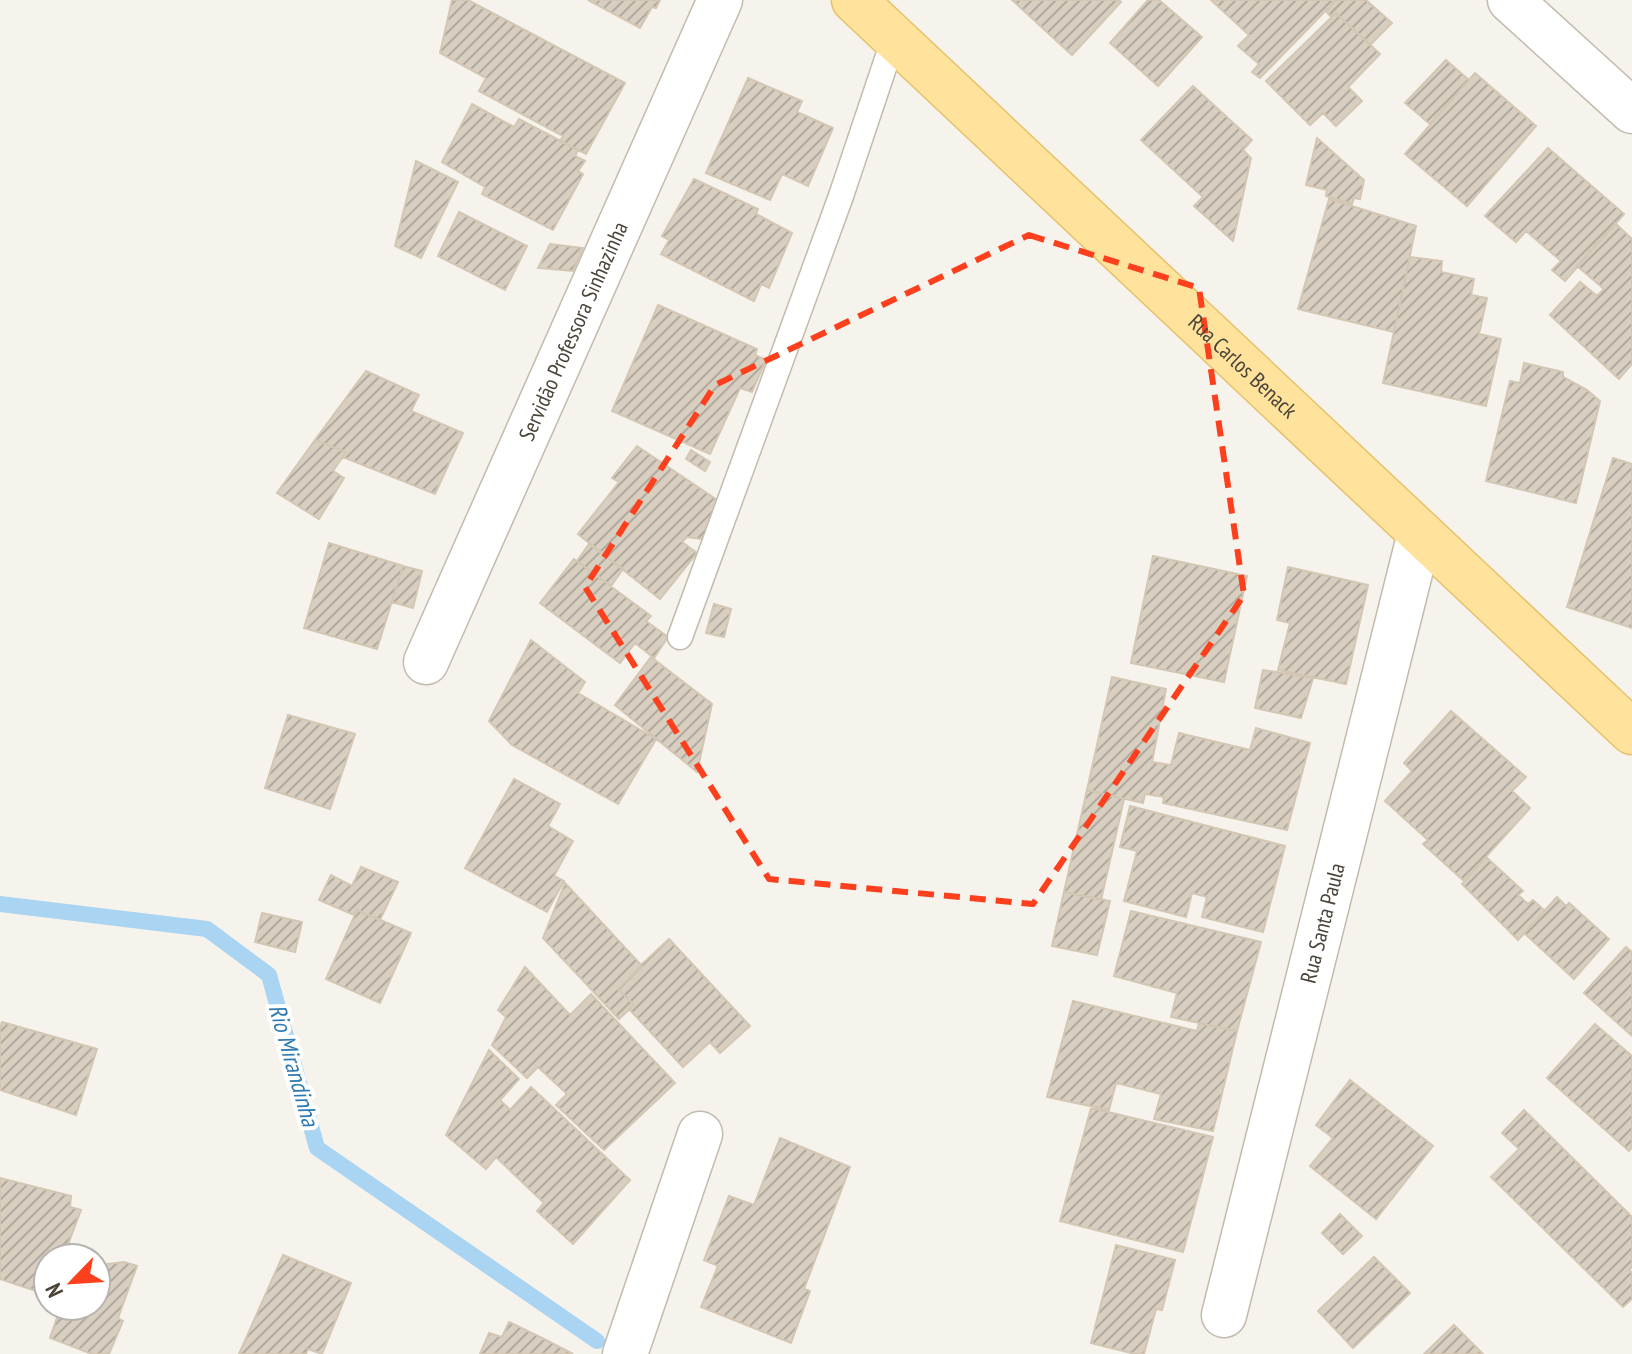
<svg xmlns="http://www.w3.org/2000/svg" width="1632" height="1354" font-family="'PT Sans Narrow',sans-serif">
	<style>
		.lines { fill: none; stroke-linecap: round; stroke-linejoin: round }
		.stream { stroke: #a9d4f2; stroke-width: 16 }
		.building { fill: url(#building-hatch); stroke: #d3c7b4; stroke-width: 2 }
		.service-casing { stroke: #c2bbae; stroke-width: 27 }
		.minor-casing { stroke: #c2bbae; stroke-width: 47 }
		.primary-casing { stroke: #e6c16a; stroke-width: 47 }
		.service { stroke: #fff; stroke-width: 24 }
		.minor { stroke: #fff; stroke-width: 44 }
		.primary { stroke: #ffe39c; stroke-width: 44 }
		.marked { fill: none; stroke: #fc3f1d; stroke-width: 6; stroke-dasharray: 16 10; stroke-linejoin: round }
		.labels { text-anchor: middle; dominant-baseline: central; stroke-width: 8; stroke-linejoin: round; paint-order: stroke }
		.street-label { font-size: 22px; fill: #4b4439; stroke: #fff }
		.water-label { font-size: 24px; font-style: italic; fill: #2e7ab2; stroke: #fff }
	</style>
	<defs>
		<pattern id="building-hatch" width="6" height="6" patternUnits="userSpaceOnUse" patternTransform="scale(2)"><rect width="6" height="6" fill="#d8cfc1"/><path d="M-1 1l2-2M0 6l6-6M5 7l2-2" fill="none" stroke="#b1aa9e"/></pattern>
	</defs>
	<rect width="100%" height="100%" fill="#f6f3ec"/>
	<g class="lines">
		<path class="stream" d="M 0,904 L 207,929 L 269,975 L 317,1148 L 597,1341"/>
	</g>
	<path class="building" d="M 452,0 L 468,0 L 625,83 L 586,154 L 560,141 L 563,136 L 479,91 L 486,78 L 440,53 Z
		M 588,0 L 660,0 L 656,8 L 652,7 L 640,28 Z
		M 1012,0 L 1119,0 L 1121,2 L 1072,55 Z
		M 1148,0 L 1159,0 L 1202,37 L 1158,86 L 1110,43 Z
		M 1211,0 L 1336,0 L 1260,78 L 1252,72 L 1259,64 L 1238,46 L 1249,35 Z
		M 1336,0 L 1366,0 L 1392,23 L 1370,45 L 1336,13 L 1331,17 L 1326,11 Z
		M 1336,13 L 1380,54 L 1348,87 L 1362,101 L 1336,126 L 1323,113 L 1310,125 L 1266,81 Z
		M 1446,60 L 1469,80 L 1430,124 L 1405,103 Z
		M 1475,73 L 1536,126 L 1467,206 L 1405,154 Z
		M 748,78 L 802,101 L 797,112 L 833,128 L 808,186 L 782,174 L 770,200 L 706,173 Z
		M 1193,86 L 1252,140 L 1243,150 L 1251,158 L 1233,241 L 1194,206 L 1203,197 L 1141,140 Z
		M 472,104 L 514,127 L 519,119 L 578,150 L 575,156 L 585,161 L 578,171 L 583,174 L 553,230 L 482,194 L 485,187 L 442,162 Z
		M 1317,138 L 1364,180 L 1360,199 L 1354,198 L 1352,204 L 1326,196 L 1327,190 L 1306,185 Z
		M 1548,148 L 1624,214 L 1565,281 L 1552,270 L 1561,261 L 1526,231 L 1516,242 L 1485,216 Z
		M 416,161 L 458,182 L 421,258 L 395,246 Z
		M 694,179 L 758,209 L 756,214 L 792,233 L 769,288 L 761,284 L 754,301 L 661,254 L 669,240 L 662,236 Z
		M 1329,199 L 1416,226 L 1394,332 L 1298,309 Z
		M 459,212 L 527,246 L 505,290 L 438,256 Z
		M 1615,223 L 1632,239 L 1632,364 L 1619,379 L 1550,315 L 1580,282 L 1597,296 L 1604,289 L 1577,266 Z
		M 550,244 L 583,248 L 573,271 L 538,268 Z
		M 1410,257 L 1442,261 L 1441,272 L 1474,279 L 1471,295 L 1487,298 L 1479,334 L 1501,339 L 1486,406 L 1383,383 Z
		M 658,305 L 757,349 L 755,355 L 766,360 L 752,392 L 740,388 L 710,454 L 612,411 Z
		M 1524,363 L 1563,372 L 1563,377 L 1587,390 L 1600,401 L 1576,503 L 1486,481 L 1510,381 L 1520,383 Z
		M 366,371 L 419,395 L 411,411 L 463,433 L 435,494 L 343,457 L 346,452 L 315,440 Z
		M 315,440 L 346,452 L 333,471 L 344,478 L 319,519 L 277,493 Z
		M 637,446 L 720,502 L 709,540 L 687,537 L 682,542 L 697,553 L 660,599 L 578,534 L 619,482 L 612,478 Z
		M 691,450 L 710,462 L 705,471 L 686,459 Z
		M 1613,458 L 1632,464 L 1632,628 L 1567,607 Z
		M 329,543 L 403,566 L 377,649 L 304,628 Z
		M 589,544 L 623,569 L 611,586 L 577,561 Z
		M 1153,556 L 1247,576 L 1224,682 L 1131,663 Z
		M 574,559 L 651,616 L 646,621 L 668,637 L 654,658 L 635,643 L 620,663 L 540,603 Z
		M 403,566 L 422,571 L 413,608 L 392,602 Z
		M 1288,567 L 1368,585 L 1346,684 L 1278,670 L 1290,623 L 1277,620 Z
		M 714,604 L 731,609 L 724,637 L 706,633 Z
		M 531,640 L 585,682 L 578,693 L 656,739 L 618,804 L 512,745 L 489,721 Z
		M 651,657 L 712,704 L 697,772 L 615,705 Z
		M 1263,670 L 1313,678 L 1301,718 L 1255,708 Z
		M 1112,677 L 1166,689 L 1152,762 L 1171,765 L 1179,733 L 1250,750 L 1256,728 L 1310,743 L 1287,830 L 1163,803 L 1164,797 L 1145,794 L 1143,803 L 1087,790 Z
		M 1451,711 L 1526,777 L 1512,791 L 1530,808 L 1464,881 L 1423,844 L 1428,840 L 1385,801 L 1412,771 L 1404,763 Z
		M 288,715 L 355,734 L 330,809 L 265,788 Z
		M 514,779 L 560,804 L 548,826 L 573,841 L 554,876 L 564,881 L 547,912 L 465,868 Z
		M 1087,790 L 1124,799 L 1101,900 L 1064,892 Z
		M 1130,806 L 1285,846 L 1263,932 L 1202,917 L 1207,897 L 1192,893 L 1186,917 L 1124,901 L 1137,851 L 1120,847 Z
		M 1486,857 L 1523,891 L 1518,895 L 1528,904 L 1533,900 L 1545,911 L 1518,940 L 1462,884 Z
		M 361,867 L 398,882 L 380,920 L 357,910 L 354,915 L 319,900 L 331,875 L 352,886 Z
		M 565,883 L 642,966 L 618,989 L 634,1005 L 619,1019 L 543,938 Z
		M 1064,892 L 1110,901 L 1097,955 L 1052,946 Z
		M 1557,897 L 1566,906 L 1569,903 L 1609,939 L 1574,979 L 1524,933 Z
		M 357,910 L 411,933 L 380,1003 L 326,979 Z
		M 1131,911 L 1261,942 L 1237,1031 L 1171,1017 L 1177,993 L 1114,976 Z
		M 262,913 L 302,922 L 295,952 L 255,942 Z
		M 669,939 L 750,1026 L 720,1053 L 710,1042 L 683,1067 L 629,1009 L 634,1005 L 618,989 L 642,966 L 641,965 Z
		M 1626,947 L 1632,952 L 1632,1036 L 1584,993 Z
		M 525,967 L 570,1015 L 591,994 L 675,1083 L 604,1150 L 556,1105 L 567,1094 L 538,1067 L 527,1078 L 492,1045 L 506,1017 L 498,1010 Z
		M 1073,1001 L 1197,1031 L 1199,1023 L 1237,1031 L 1213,1131 L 1154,1119 L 1161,1094 L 1116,1083 L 1109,1110 L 1047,1097 Z
		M 2,1022 L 97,1049 L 76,1115 L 0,1090 L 0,1028 Z
		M 1595,1024 L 1632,1056 L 1632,1147 L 1629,1151 L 1547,1078 Z
		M 489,1050 L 519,1079 L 500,1100 L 510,1110 L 531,1087 L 630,1180 L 573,1244 L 537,1211 L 544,1203 L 496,1157 L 486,1169 L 446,1135 Z
		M 1350,1080 L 1433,1146 L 1376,1219 L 1310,1166 L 1333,1138 L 1316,1125 Z
		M 1091,1108 L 1213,1137 L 1183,1252 L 1060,1221 Z
		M 1524,1110 L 1632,1217 L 1632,1267 L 1629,1270 L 1632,1273 L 1632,1299 L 1623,1307 L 1491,1177 L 1519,1149 L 1502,1133 Z
		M 780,1138 L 850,1167 L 804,1289 L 810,1291 L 791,1343 L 701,1307 L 718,1266 L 704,1260 L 729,1196 L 754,1205 Z
		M 0,1178 L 71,1196 L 70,1207 L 81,1210 L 63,1258 L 48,1258 L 48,1295 L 0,1279 Z
		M 1340,1214 L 1362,1236 L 1343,1254 L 1322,1233 Z
		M 1116,1245 L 1175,1260 L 1162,1310 L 1156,1309 L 1144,1354 L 1135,1354 L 1091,1343 Z
		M 283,1255 L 351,1283 L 322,1354 L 308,1349 L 306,1354 L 239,1354 Z
		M 1374,1257 L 1410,1293 L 1353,1348 L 1318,1311 Z
		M 124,1262 L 137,1266 L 118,1318 L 123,1321 L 109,1354 L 92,1354 L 50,1338 L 61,1306 L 96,1306 L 96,1264 L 100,1265 Z
		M 509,1322 L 542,1338 L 573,1354 L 480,1354 L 489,1333 L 502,1337 Z
		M 1454,1325 L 1483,1354 L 1424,1354 Z"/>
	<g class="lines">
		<defs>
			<path id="service" d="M 680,637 L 841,196 L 894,38"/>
			<g id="minor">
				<path d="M 1510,0 L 1632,111"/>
				<path id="s1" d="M 426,662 L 720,0"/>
				<path id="s2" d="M 1224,1315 L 1420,533"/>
				<path d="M 625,1354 L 700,1134"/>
			</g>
			<g id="primary">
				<path id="s3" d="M 854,0 L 1632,732"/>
			</g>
		</defs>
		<use href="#service" class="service-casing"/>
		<use href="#minor" class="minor-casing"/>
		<use href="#primary" class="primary-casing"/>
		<use href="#service" class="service"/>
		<use href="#minor" class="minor"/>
		<use href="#primary" class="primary"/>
	</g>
	<path class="marked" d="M 1029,235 L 1199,288 L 1244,595 L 1033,904 L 769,879 L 585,587 L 715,385 Z"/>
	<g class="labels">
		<g class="street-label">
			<text stroke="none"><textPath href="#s1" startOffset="362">Servidão Professora Sinhazinha</textPath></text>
			<text stroke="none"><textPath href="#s3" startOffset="534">Rua Carlos Benack</textPath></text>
			<text stroke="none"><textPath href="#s2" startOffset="404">Rua Santa Paula</textPath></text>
		</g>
		<g class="water-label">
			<text transform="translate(294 1065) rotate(74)">Rio Mirandinha</text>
		</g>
	</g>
	<g transform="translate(72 1282) rotate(245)"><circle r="38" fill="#ffffff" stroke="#b7b4b0" stroke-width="2"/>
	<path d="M0-6L14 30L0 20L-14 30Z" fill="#fc3f1d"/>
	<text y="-12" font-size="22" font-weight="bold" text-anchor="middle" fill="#4b4439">N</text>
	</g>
</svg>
